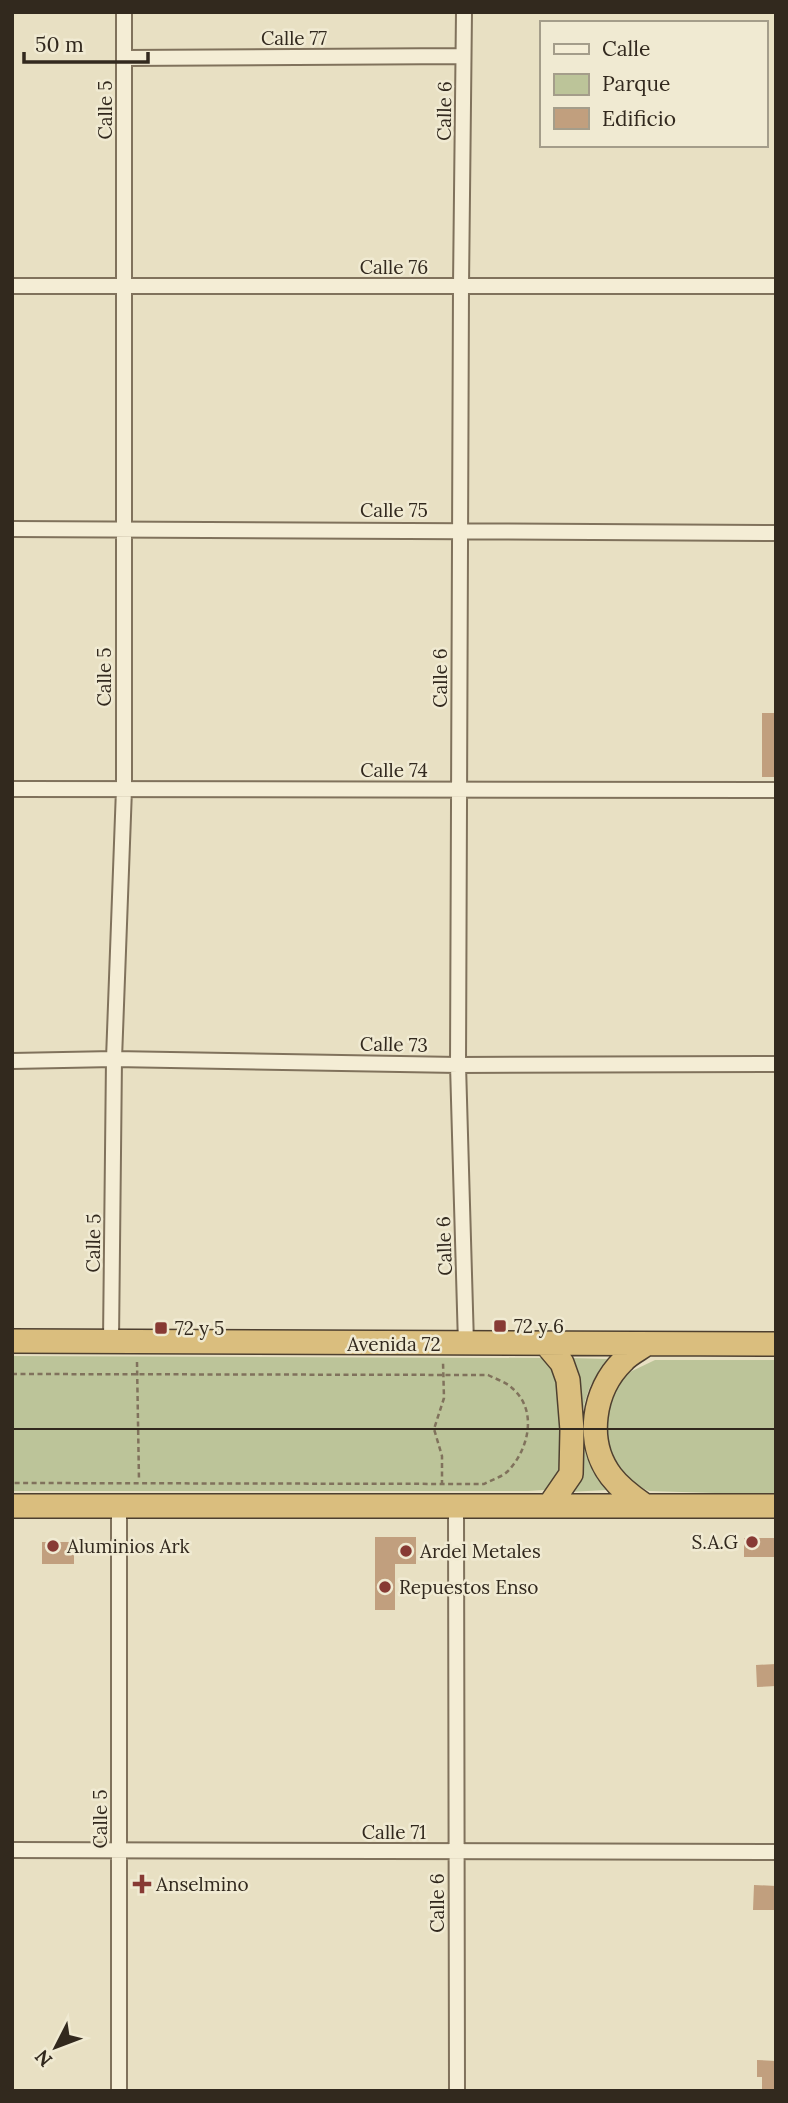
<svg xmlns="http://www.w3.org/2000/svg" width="788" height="2103" font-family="Lora,serif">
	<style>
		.green { fill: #bcc499 }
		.building { fill: #c19f7e }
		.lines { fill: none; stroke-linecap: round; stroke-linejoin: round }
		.minor-casing { stroke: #80725c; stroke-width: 18 }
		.trunk-casing { stroke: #4e4030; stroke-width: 26 }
		.path { stroke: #80725c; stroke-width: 2.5; stroke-dasharray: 5 3.5; stroke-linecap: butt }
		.minor { stroke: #f4edd5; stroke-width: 14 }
		.trunk { stroke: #dabe7e; stroke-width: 23 }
		.tram { stroke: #32291e; stroke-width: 2 }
		.poi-dot { fill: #873a34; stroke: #f0ead2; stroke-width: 2.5 }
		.labels { text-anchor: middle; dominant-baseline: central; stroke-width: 5; stroke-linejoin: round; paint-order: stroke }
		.street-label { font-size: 19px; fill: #32291e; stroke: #f0ead2 }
		.poi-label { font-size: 19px; fill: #32291e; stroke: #f0ead2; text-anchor: start }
	</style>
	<rect width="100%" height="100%" fill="#e8e0c3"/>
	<path class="green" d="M 12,1356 L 543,1358 L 563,1379 L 564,1470 L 554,1483 L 545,1490 L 528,1491 L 12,1491 Z
		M 571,1358 L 609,1359 C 602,1369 592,1380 588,1392 C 575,1426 584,1464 608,1490 L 568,1492 Z
		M 655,1360 L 776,1360 L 776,1495 L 649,1491 L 633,1484 L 609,1460 L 603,1420 L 616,1383 L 632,1371 Z"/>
	<path class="building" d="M 762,713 L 776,713 L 776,777 L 762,777 Z
		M 375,1537 L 416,1537 L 416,1564 L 395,1564 L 395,1610 L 375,1610 Z
		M 744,1538 L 776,1538 L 776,1557 L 744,1557 Z
		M 42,1542 L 74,1542 L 74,1564 L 42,1564 Z
		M 776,1664 L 776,1686 L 757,1687 L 756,1665 Z
		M 754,1885 L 776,1886 L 776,1910 L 753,1910 Z
		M 757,2060 L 776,2061 L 776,2091 L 762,2091 L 762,2077 L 757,2077 Z"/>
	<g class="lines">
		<defs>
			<path id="minor" d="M 464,12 L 461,286 L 458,1065 L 466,1344
				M 125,58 L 463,56
				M 12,286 L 776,286
				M 12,529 L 776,533
				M 12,789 L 776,790
				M 12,1061 L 114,1059 L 458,1065 L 776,1064
				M 111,1341 L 114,1059 L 124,789 L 124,12
				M 456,1506 L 457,2091
				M 12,1850 L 776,1852
				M 119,2091 L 119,1506"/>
			<path id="trunk" d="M 12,1341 L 776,1344
				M 546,1344 L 562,1363 L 568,1380 L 572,1430 L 571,1474 L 549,1506
				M 644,1505 C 631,1496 620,1488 611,1476 C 585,1442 593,1390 623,1361 C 629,1354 638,1350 645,1345
				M 12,1506 L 776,1506"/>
		</defs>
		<use href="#minor" class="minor-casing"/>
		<use href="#trunk" class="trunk-casing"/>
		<path class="path" d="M 137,1362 L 139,1481
			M 12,1374 L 488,1375 C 496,1379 506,1382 512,1388 C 538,1410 529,1449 508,1471 C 502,1477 491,1480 484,1484 L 12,1483
			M 442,1485 L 442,1456 L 434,1429 L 444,1398 L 443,1362"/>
		<use href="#minor" class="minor"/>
		<use href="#trunk" class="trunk"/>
		<path class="tram" d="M 12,1429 L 776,1429"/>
	</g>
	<g class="poi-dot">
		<rect x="493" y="1319" width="14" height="14" rx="3.5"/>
		<rect x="154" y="1321" width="14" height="14" rx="3.5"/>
		<circle cx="752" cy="1542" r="7"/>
		<circle cx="53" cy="1546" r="7"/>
		<circle cx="406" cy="1551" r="7"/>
		<circle cx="385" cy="1587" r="7"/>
		<path d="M138.5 1873.5h7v7h7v7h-7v7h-7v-7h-7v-7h7z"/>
	</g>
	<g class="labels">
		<g class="street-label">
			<text x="294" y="38">Calle 77</text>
			<text transform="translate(105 110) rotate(-90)">Calle 5</text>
			<text transform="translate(444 111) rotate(-89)">Calle 6</text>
			<text x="394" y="267">Calle 76</text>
			<text x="394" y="510">Calle 75</text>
			<text transform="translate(104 677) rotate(-90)">Calle 5</text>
			<text transform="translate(440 678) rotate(-90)">Calle 6</text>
			<text x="394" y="770">Calle 74</text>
			<text transform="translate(394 1044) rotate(1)">Calle 73</text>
			<text transform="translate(93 1243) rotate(-89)">Calle 5</text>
			<text transform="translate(444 1246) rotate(-92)">Calle 6</text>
			<text x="394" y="1344">Avenida 72</text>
			<text transform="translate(100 1819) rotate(-90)">Calle 5</text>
			<text x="394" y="1832">Calle 71</text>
			<text transform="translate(437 1903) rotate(-90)">Calle 6</text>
		</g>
		<g class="poi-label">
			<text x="514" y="1326">72 y 6</text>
			<text x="175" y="1328">72 y 5</text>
			<text x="738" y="1542" text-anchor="end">S.A.G</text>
			<text x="67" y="1546">Aluminios Ark</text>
			<text x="420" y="1551">Ardel Metales</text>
			<text x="399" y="1587">Repuestos Enso</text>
			<text x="156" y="1884">Anselmino</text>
		</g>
	</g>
	<rect width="788" height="2103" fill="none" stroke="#32291e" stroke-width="28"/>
	<rect x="540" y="21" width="228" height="126" fill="#f0ead2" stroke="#a49d8a" stroke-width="2"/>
	<rect x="554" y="44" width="35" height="10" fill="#f4edd5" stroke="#a49d8a" stroke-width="2"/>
	<text x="602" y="56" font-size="21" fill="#32291e">Calle</text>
	<rect x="554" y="74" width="35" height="21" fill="#bcc499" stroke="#a49d8a" stroke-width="2"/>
	<text x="602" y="91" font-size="21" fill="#32291e">Parque</text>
	<rect x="554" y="108" width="35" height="21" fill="#c19f7e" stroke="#a49d8a" stroke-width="2"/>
	<text x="602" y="126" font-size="21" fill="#32291e">Edificio</text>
	<g transform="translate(56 2047) rotate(228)" stroke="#f0ead2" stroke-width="5" paint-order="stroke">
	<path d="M0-5L12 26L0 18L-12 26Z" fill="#32291e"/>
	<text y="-10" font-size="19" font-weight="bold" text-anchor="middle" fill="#32291e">N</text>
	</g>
	<path d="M24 52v10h124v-10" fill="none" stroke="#32291e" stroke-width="3.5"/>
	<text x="35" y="52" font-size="21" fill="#32291e" stroke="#f0ead2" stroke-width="5" paint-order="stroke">50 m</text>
</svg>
